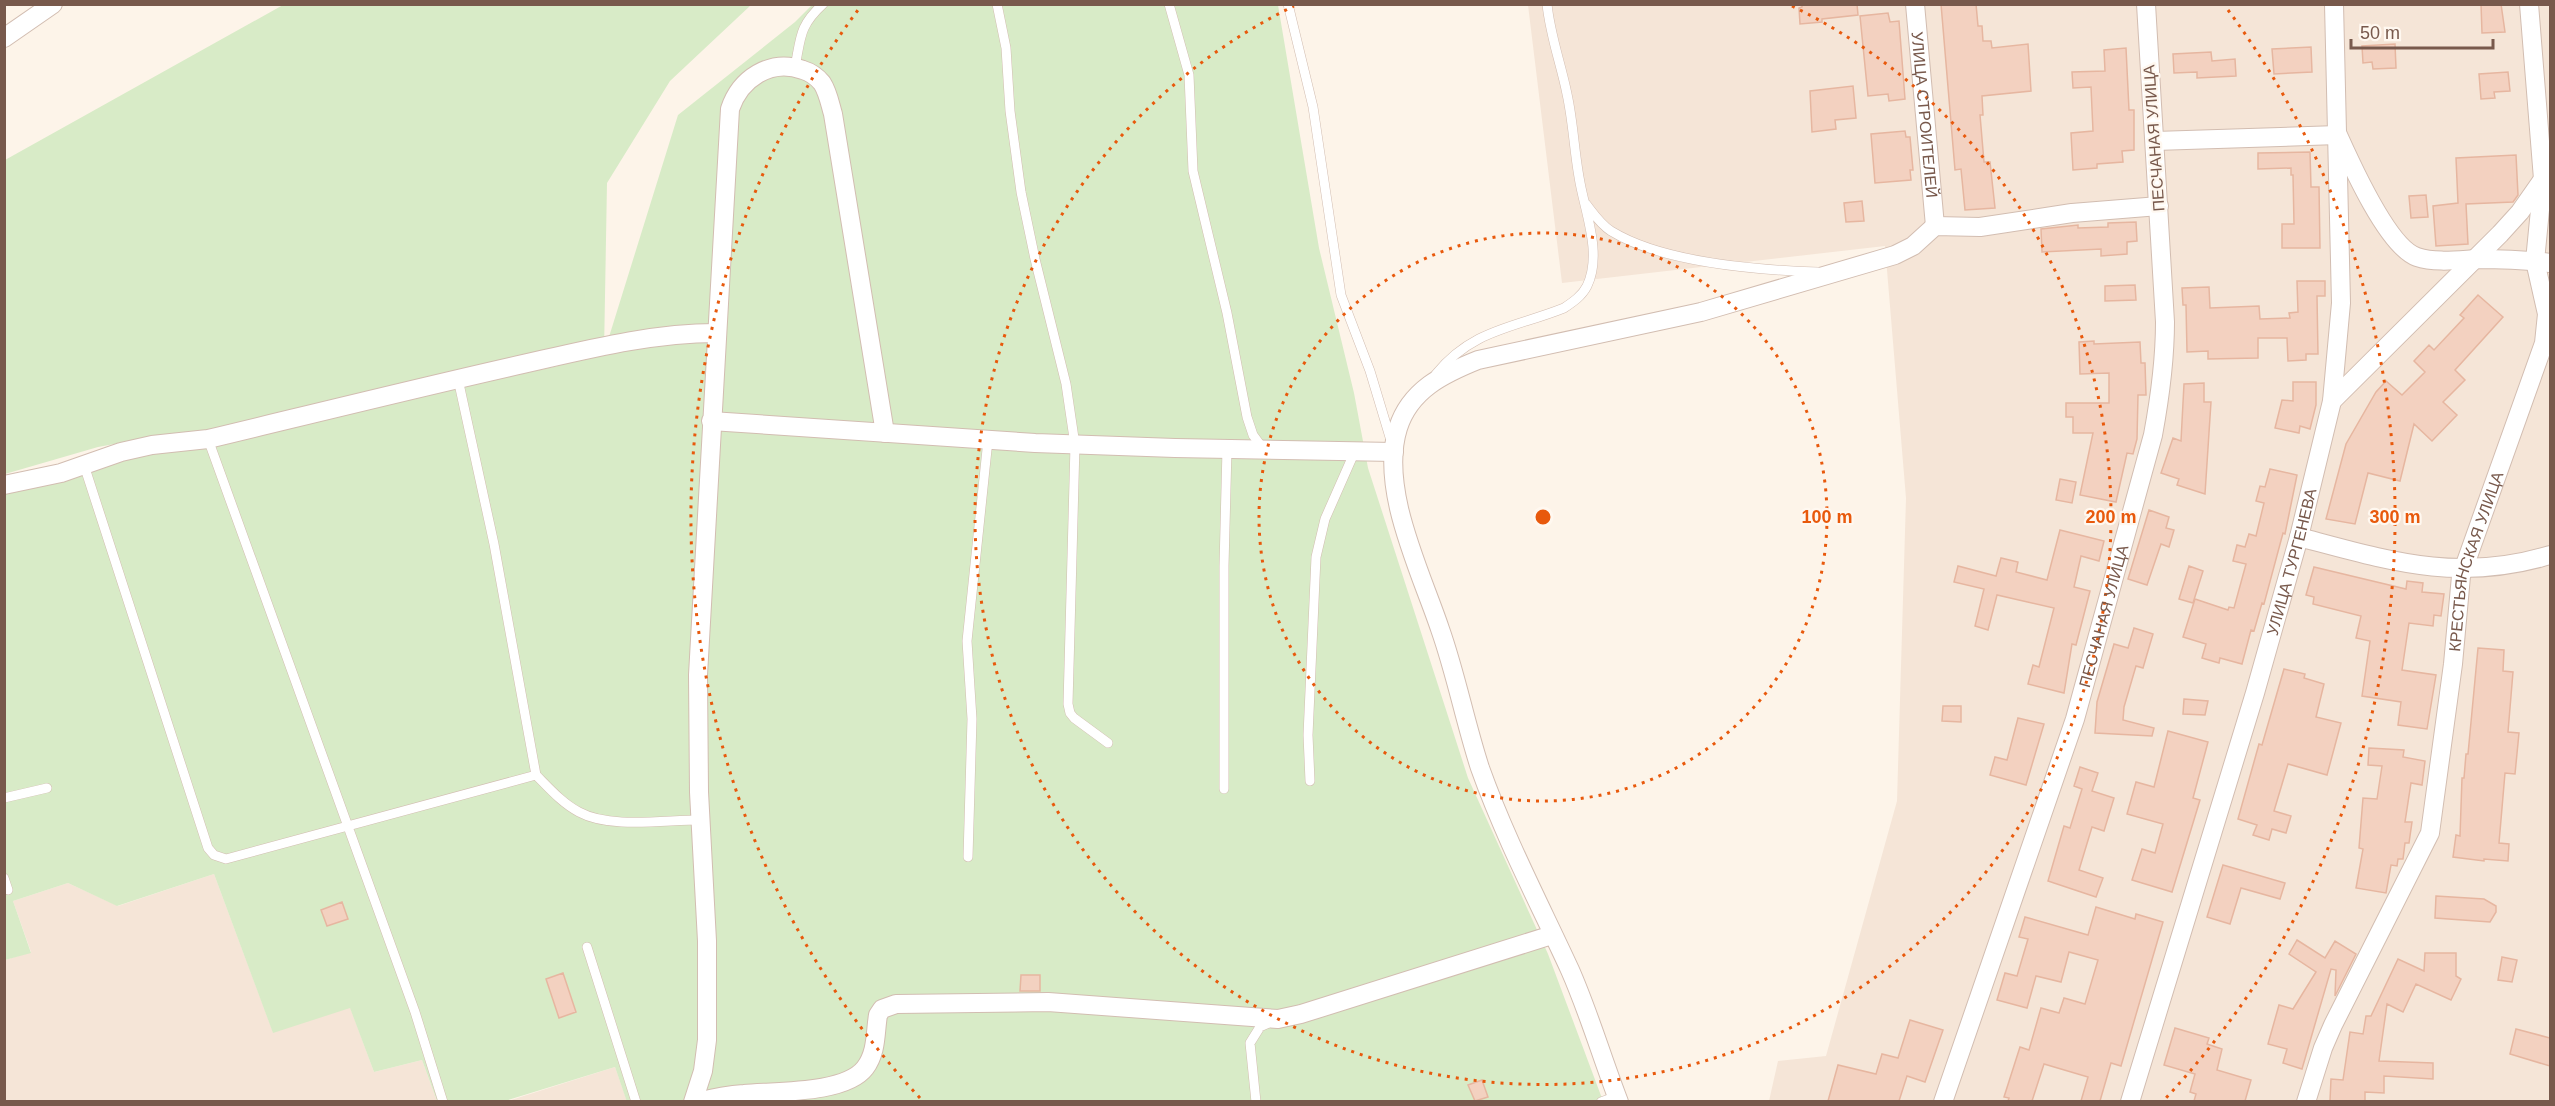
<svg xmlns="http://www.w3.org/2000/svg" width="2555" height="1106" font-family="Arial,sans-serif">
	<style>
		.residential { fill: #f5e5d7 }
		.green { fill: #d8ebc7 }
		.building { fill: #f3d1c0; stroke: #e6b6a0; stroke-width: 1.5 }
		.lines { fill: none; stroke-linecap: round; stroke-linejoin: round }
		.lane-casing { stroke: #d2bdb1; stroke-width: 10 }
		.street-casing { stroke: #d2bdb1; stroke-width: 20 }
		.lane { stroke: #fff; stroke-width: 9 }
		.street { stroke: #fff; stroke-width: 18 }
		.ring { fill: none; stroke: #e8590c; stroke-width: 3; stroke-dasharray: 3 6 }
		.labels { text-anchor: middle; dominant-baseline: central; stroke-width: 4.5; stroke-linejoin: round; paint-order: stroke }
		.street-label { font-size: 16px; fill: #78594c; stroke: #fff8f0 }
		.centre { fill: #e8590c; stroke: #fff8f0; stroke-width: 3 }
		.ring-label { font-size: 18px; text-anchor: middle; font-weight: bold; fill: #e8590c; stroke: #fff8f0; stroke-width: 4.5; stroke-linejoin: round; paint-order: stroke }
	</style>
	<rect width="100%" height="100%" fill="#fdf4e9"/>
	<path class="residential" d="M 1528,5 L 2550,5 L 2550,1101 L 1769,1101 L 1778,1061 L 1826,1056 L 1897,801 L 1906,498 L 1885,246 L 1562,283 Z
		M 214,874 L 273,1032 L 350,1007 L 374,1072 L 422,1060 L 437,1101 L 5,1102 L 5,960 L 31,952 L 13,901 L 68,883 L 118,906 Z
		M 615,1067 L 627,1101 L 505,1102 Z"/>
	<path class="green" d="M 283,5 L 751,5 L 670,81 L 607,183 L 604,353 L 678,115 L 795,22 L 812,5 L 1278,5 L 1319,248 L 1354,393 L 1368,468 L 1468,778 L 1548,954 L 1603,1101 L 627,1102 L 615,1067 L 505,1101 L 437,1101 L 422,1060 L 374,1072 L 350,1008 L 273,1033 L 214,874 L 117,906 L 68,883 L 13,901 L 31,953 L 5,960 L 5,490 L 122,459 L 235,437 L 562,365 L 234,430 L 174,433 L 98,447 L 5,474 L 5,160 Z"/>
	<path class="building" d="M 1802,4 L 1857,4 L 1858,15 L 1822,19 L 1822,22 L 1800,24 L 1799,8 L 1802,7 Z
		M 1941,4 L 1976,4 L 1978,26 L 1982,26 L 1983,41 L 1991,41 L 1992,48 L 2028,44 L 2031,91 L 1982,96 L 1983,115 L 1980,115 L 1984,162 L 1990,162 L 1995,208 L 1965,210 L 1961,169 L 1955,170 Z
		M 2481,4 L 2501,4 L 2505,32 L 2482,33 Z
		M 1888,13 L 1890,22 L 1899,21 L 1905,99 L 1889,101 L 1888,94 L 1868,96 L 1860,16 Z
		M 2395,44 L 2396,68 L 2373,69 L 2372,62 L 2363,63 L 2362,46 Z
		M 2311,47 L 2312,72 L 2274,74 L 2272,49 Z
		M 2126,48 L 2129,110 L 2134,110 L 2134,150 L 2122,151 L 2123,162 L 2097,164 L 2097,168 L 2073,170 L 2071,133 L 2093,131 L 2091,87 L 2073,88 L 2072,72 L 2105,71 L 2104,50 Z
		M 2211,52 L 2212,61 L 2235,59 L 2236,76 L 2197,78 L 2197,72 L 2174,73 L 2173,54 Z
		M 2508,72 L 2510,91 L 2494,92 L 2495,98 L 2481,99 L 2479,74 Z
		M 1853,86 L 1856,118 L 1835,120 L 1836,129 L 1812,132 L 1810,91 Z
		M 1905,131 L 1906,137 L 1910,137 L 1913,170 L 1910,170 L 1911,180 L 1875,183 L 1871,134 Z
		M 2310,152 L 2311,187 L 2319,187 L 2320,248 L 2282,248 L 2282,224 L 2294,224 L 2293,175 L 2291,175 L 2291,168 L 2258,169 L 2258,153 Z
		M 2516,155 L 2518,195 L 2513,202 L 2466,204 L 2468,244 L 2436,246 L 2433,206 L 2458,203 L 2456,158 Z
		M 2426,195 L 2428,217 L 2411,218 L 2409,196 Z
		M 1862,201 L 1864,221 L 1846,222 L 1844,203 Z
		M 2136,222 L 2137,241 L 2127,242 L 2127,254 L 2101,256 L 2101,249 L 2042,252 L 2041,229 L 2078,225 L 2078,228 L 2108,227 L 2108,223 Z
		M 2297,281 L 2325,281 L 2325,296 L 2317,296 L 2318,354 L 2306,354 L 2306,360 L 2288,361 L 2287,338 L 2258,338 L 2258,358 L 2208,359 L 2208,351 L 2187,352 L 2186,305 L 2183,305 L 2182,288 L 2209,287 L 2210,308 L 2259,306 L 2260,319 L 2290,318 L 2289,313 L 2298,312 Z
		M 2135,285 L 2136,300 L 2105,301 L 2105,286 Z
		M 2478,295 L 2503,317 L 2455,370 L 2465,380 L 2443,402 L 2457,415 L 2432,441 L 2414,424 L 2400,481 L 2368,473 L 2355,524 L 2326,519 L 2346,444 L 2376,392 L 2386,381 L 2402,395 L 2425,372 L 2414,361 L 2429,345 L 2434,350 L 2464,318 L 2460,315 Z
		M 2094,341 L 2094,344 L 2140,342 L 2141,363 L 2145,363 L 2146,395 L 2138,395 L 2137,439 L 2133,454 L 2127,453 L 2116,502 L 2080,495 L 2093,433 L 2073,433 L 2073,417 L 2066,417 L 2066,403 L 2109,403 L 2109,373 L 2080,374 L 2079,342 Z
		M 2293,382 L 2316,382 L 2316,405 L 2310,429 L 2300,426 L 2299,433 L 2275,428 L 2282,400 L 2293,401 Z
		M 2204,383 L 2204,402 L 2211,402 L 2205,494 L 2177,485 L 2179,479 L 2161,473 L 2173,438 L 2181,441 L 2184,384 Z
		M 2270,469 L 2297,475 L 2285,534 L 2283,533 L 2264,604 L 2262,603 L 2254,631 L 2251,630 L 2242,664 L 2220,658 L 2219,663 L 2202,658 L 2206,644 L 2183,637 L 2195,599 L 2228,610 L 2229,607 L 2234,608 L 2246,564 L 2233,561 L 2237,545 L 2245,547 L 2249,534 L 2256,536 L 2264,503 L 2256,501 L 2260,486 L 2265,487 Z
		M 2060,479 L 2076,482 L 2072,503 L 2056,500 Z
		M 2149,510 L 2169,517 L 2166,528 L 2174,530 L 2169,547 L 2161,544 L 2147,585 L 2128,579 Z
		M 2060,530 L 2104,541 L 2099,561 L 2081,556 L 2074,587 L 2090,591 L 2076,645 L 2072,644 L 2064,693 L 2028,684 L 2033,665 L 2039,667 L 2054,608 L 1997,595 L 1988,630 L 1975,626 L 1984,589 L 1954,582 L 1958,566 L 1996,576 L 2001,558 L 2018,562 L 2016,572 L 2047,580 Z
		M 2189,566 L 2203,571 L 2193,603 L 2179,599 Z
		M 2314,567 L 2406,589 L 2407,581 L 2423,583 L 2422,592 L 2444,594 L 2441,616 L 2434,615 L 2433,626 L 2409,623 L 2402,670 L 2436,675 L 2427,729 L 2398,725 L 2401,702 L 2362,696 L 2370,641 L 2356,638 L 2361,616 L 2313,604 L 2314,597 L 2306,595 Z
		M 2134,628 L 2153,634 L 2143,668 L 2136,666 L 2124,707 L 2123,720 L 2154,728 L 2152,736 L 2095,733 L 2097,702 L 2114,644 L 2128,648 Z
		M 2478,648 L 2504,650 L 2503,671 L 2513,672 L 2508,732 L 2519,733 L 2515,774 L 2505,773 L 2499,843 L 2509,844 L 2508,861 L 2484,859 L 2484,861 L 2453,857 L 2456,835 L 2460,836 L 2462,778 L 2464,778 L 2466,754 L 2468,754 Z
		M 2284,669 L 2305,674 L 2304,678 L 2324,684 L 2316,717 L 2341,723 L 2327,775 L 2288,764 L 2274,811 L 2291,816 L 2286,833 L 2272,829 L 2269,840 L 2253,835 L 2257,825 L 2238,819 L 2259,744 L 2262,745 Z
		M 2184,699 L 2208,701 L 2205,715 L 2183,714 Z
		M 1943,706 L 1961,706 L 1961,722 L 1942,721 Z
		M 2018,718 L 2044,724 L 2026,785 L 1990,775 L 1995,757 L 2007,760 Z
		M 2168,731 L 2208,742 L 2193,798 L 2200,800 L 2172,892 L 2132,880 L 2142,849 L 2155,853 L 2163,824 L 2127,814 L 2136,782 L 2154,787 Z
		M 2369,748 L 2404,750 L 2403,757 L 2425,761 L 2422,785 L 2411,783 L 2405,822 L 2412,822 L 2409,843 L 2405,843 L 2403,859 L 2398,859 L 2397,866 L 2391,865 L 2386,893 L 2356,888 L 2363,849 L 2359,848 L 2363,798 L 2377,799 L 2382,766 L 2368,765 Z
		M 2080,767 L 2098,773 L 2092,791 L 2114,798 L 2104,831 L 2092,827 L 2079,870 L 2103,878 L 2096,897 L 2048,881 L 2064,826 L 2070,828 L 2082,789 L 2074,786 Z
		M 2223,865 L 2285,883 L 2280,899 L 2241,888 L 2230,924 L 2207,917 Z
		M 2436,896 L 2484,899 L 2496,906 L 2496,912 L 2490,922 L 2435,918 Z
		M 342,902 L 348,919 L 327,926 L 321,910 Z
		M 2096,907 L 2135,919 L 2136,914 L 2163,922 L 2121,1066 L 2111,1063 L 2100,1101 L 2081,1101 L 2088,1077 L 2044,1064 L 2032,1101 L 2008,1101 L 2009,1098 L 2004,1097 L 2020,1047 L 2029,1050 L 2041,1008 L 2059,1013 L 2064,998 L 2085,1004 L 2098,960 L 2069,952 L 2061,982 L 2036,976 L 2027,1008 L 1997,1000 L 2005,973 L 2017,976 L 2028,939 L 2019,937 L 2025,917 L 2088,935 Z
		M 2297,940 L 2325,958 L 2335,941 L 2356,954 L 2335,996 L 2336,970 L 2331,969 L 2302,1069 L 2283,1063 L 2287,1049 L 2268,1044 L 2279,1005 L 2293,1009 L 2316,972 L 2289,954 Z
		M 2425,953 L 2456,953 L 2456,976 L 2461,979 L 2451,1000 L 2416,984 L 2403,1012 L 2387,1004 L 2379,1061 L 2433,1063 L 2433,1079 L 2384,1076 L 2384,1093 L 2365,1092 L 2365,1101 L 2330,1101 L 2331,1079 L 2343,1080 L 2350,1032 L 2363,1034 L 2366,1016 L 2371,1016 L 2398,959 L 2424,971 Z
		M 2502,957 L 2517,960 L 2512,982 L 2498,980 Z
		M 563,973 L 576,1012 L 559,1018 L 546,979 Z
		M 1021,975 L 1040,975 L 1040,991 L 1020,991 Z
		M 1910,1020 L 1943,1030 L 1925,1082 L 1907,1076 L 1899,1101 L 1828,1101 L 1838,1065 L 1876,1074 L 1882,1054 L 1898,1058 Z
		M 2175,1028 L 2209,1038 L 2207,1044 L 2222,1049 L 2217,1070 L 2251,1080 L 2245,1101 L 2194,1101 L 2196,1094 L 2190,1092 L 2195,1074 L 2164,1065 Z
		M 2516,1029 L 2550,1038 L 2550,1066 L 2510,1054 Z
		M 1482,1080 L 1488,1097 L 1475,1101 L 1468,1085 Z"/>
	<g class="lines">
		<defs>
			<path id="lane" d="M 997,4 L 1006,48 L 1010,111 L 1021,192 L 1035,259 L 1066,384 L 1075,445 L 1068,704 L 1070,713 L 1074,718 L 1108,743
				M 1169,4 L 1189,75 L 1193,171 L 1227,313 L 1247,417 L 1253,435 L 1264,450
				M 1288,4 L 1313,107 L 1341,295 L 1370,371 L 1392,444
				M 795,67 C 801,37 799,26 823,4
				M 1586,204 C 1593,213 1600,224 1611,231 C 1663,263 1757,270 1818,272
				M 1436,374 C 1473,329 1514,328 1564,308 C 1573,302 1582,296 1587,286 C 1603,253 1584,210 1579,177 C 1574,149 1573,121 1567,94 C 1561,64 1550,35 1547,4
				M 458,379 L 494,544 L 536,775
				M 208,439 L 415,1012 L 443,1102
				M 84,465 L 208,848 L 214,855 L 226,859 L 536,775 C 549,788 562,803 579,812 C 610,829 664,820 700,820
				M 1310,781 L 1308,735 L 1316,557 L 1325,519 L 1355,451
				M 1224,789 L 1224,566 L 1227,449
				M 4,798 L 47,788
				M 968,857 L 972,719 L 967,641 L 988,440
				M 4,878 L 8,890
				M 587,947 L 636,1102
				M 1256,1102 L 1250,1043 L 1260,1027 L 1271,1022
				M 1601,1102 L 1617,1096"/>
			<g id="street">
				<path id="s1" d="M 1915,4 L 1935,226"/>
				<path d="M 4,38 L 53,4"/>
				<path d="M 2155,141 L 2338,135 C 2351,164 2388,247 2417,257 C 2435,263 2458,260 2477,259 C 2502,259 2526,260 2550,263"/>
				<path d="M 2332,401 L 2500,234 L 2520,212 L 2541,182"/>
				<path d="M 711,421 L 1035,443 L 1175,448 L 1394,452"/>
				<path d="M 4,485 L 61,473 L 121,452 L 152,445 L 208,439 C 308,415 409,390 510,367 C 578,352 647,333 716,333"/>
				<path d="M 2299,537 C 2390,561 2457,583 2550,555"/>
				<path d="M 693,1102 L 703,1071 L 707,1040 L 707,941 L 699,792 L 698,675 L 730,109 C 740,79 770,58 803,70 C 810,72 817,77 822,83 C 828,92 830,104 833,114 L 885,433"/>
				<path d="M 698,1102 C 713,1098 728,1095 744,1094 C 775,1091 845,1094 865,1068 C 877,1052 875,1033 878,1015 L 882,1009 L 896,1004 L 1048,1002 L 1278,1019 L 1301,1014 L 1552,935"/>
				<path d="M 1619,1102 C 1602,1058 1589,1013 1570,970 C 1539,903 1505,838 1480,768 C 1465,722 1456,674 1440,629 C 1421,572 1379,489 1398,428 C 1410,390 1443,374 1478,360 L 1701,312 L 1895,255 L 1913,246 L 1935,226 L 1980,227 L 2072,213 L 2159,206"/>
				<path id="s2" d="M 1943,1102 L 2075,719 L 2153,435 C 2160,397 2165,360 2165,322 L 2146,4"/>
				<path id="s3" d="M 2130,1102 L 2255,693 L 2299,537 L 2332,401 L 2341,303 L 2334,4"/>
				<path id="s4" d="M 2306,1102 L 2323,1048 L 2333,1025 L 2430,833 L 2453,664 L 2461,576 L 2544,343 L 2547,314 L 2535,261 L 2543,179 L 2529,4"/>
			</g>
		</defs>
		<use href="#lane" class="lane-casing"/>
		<use href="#street" class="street-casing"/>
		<use href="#lane" class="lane"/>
		<use href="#street" class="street"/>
	</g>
	<g class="ring">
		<circle cx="1543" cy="517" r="284"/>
		<path d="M1792 6A568 568 0 1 1 1294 6"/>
		<path d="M920 1098A852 852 0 0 1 858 10M2228 10A852 852 0 0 1 2166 1098"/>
	</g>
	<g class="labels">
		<g class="street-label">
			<text stroke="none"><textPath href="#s1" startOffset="111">УЛИЦА СТРОИТЕЛЕЙ</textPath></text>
			<text transform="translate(2154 138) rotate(-94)">ПЕСЧАНАЯ УЛИЦА</text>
			<text stroke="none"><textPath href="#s3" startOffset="564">УЛИЦА ТУРГЕНЕВА</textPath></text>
			<text stroke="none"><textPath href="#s4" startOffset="573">КРЕСТЬЯНСКАЯ УЛИЦА</textPath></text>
			<text stroke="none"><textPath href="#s2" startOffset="512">ПЕСЧАНАЯ УЛИЦА</textPath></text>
		</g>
	</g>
	<circle cx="1543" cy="517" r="9" class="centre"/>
	<g class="ring-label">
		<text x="1827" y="523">100 m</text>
		<text x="2111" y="523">200 m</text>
		<text x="2395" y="523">300 m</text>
	</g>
	<rect width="2555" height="1106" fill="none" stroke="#78594c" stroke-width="12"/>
	<path d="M2351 39v9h142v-9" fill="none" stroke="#78594c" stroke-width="3"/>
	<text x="2360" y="39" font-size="18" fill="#78594c" stroke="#fff8f0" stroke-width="4.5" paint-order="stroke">50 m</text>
</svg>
